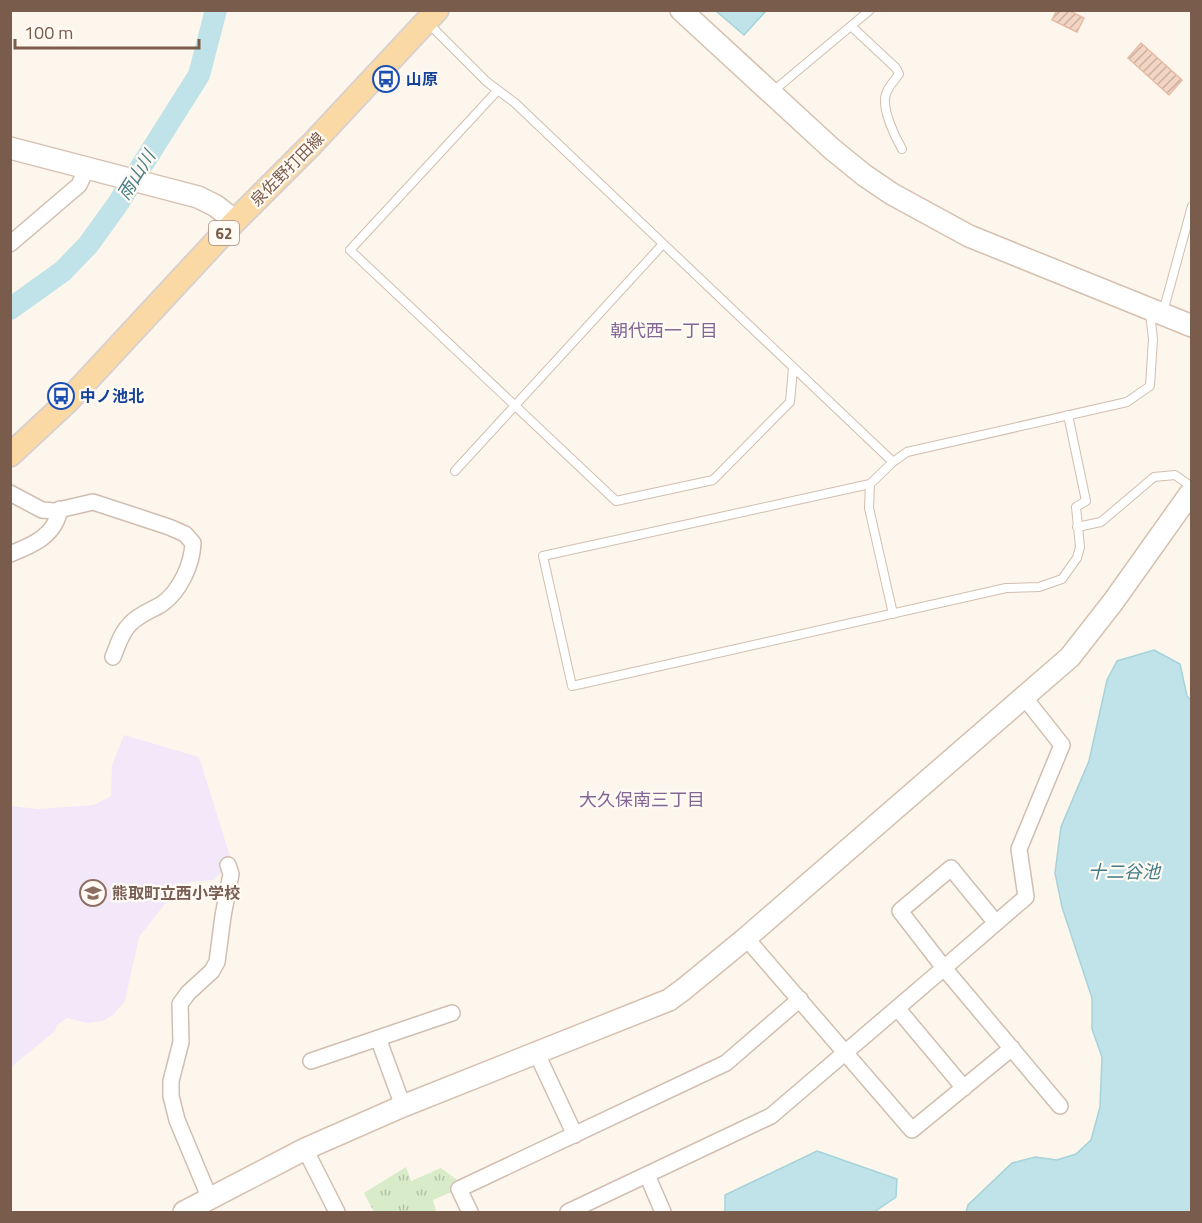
<svg xmlns="http://www.w3.org/2000/svg" width="1202" height="1223" font-family="'Titillium Web','Noto Sans JP',sans-serif">
	<style>
		.education { fill: #f3e8fa }
		.grass { fill: url(#grass-tufts) }
		.water { fill: #bfe3e8; stroke: #a5d3da; stroke-width: 1.5 }
		.lines { fill: none; stroke-linecap: round; stroke-linejoin: round }
		.river { stroke: #bfe3e8; stroke-width: 22 }
		.building { fill: url(#building-hatch); stroke: #e6bba3; stroke-width: 1.5 }
		.lane-casing { stroke: #d1beb0; stroke-width: 10 }
		.street-casing { stroke: #d1beb0; stroke-width: 18 }
		.secondary-casing { stroke: #d6c0b0; stroke-width: 24 }
		.primary-casing { stroke: #dad1cd; stroke-width: 26 }
		.lane { stroke: #fff; stroke-width: 8 }
		.street { stroke: #fff; stroke-width: 15 }
		.secondary { stroke: #fff; stroke-width: 21 }
		.primary { stroke: #fbd9a5; stroke-width: 22 }
		.labels { text-anchor: middle; dominant-baseline: central; stroke-width: 4.5; stroke-linejoin: round; paint-order: stroke }
		.shield { fill: #fffaf3; stroke: #a28b7f; stroke-width: 1.5 }
		.shield-label { font-size: 15px; font-weight: bold; fill: #7a5c4d }
		.transit-label { font-size: 16px; font-weight: bold; fill: #164399; stroke: #fffaf3; text-anchor: start }
		.street-label { font-size: 16px; fill: #7a5c4d; stroke: #fffaf3 }
		.education-label { font-size: 16px; font-weight: bold; fill: #785e54; stroke: #fffaf3; text-anchor: start }
		.water-label { font-size: 18px; font-style: italic; fill: #437c86; stroke: #fffaf3 }
		.neighbourhood-label { font-size: 18px; fill: #846695; stroke: #fffaf3 }
	</style>
	<defs>
		<pattern id="grass-tufts" width="24" height="20" patternUnits="userSpaceOnUse" patternTransform="scale(1.5)"><rect width="24" height="20" fill="#d8ecc9"/><path d="M3 7l-1-3M5 7V3M7 7l1-3M15 17l-1-3M17 17v-4M19 17l1-3" fill="none" stroke="#b4c2a5"/></pattern>
		<pattern id="building-hatch" width="6" height="6" patternUnits="userSpaceOnUse" patternTransform="scale(1.5)"><rect width="6" height="6" fill="#f3d5c3"/><path d="M-1 1l2-2M0 6l6-6M5 7l2-2" fill="none" stroke="#cab0a1"/></pattern>
	</defs>
	<rect width="100%" height="100%" fill="#fdf6ec"/>
	<path class="education" d="M 124,735 L 199,757 L 230,856 L 228,865 L 214,880 L 189,882 L 164,905 L 139,937 L 125,1001 L 113,1015 L 103,1021 L 87,1023 L 67,1018 L 57,1025 L 55,1031 L 11,1067 L 11,806 L 38,809 L 94,805 L 111,796 L 112,765 Z"/>
	<path class="grass" d="M 406,1167 L 411,1181 L 441,1168 L 465,1186 L 433,1200 L 436,1212 L 374,1212 L 364,1193 Z"/>
	<path class="water" d="M 716,11 L 766,11 L 744,35 Z
		M 1154,650 L 1180,664 L 1187,696 L 1191,700 L 1191,1212 L 966,1212 L 968,1205 L 1012,1163 L 1035,1157 L 1057,1160 L 1076,1154 L 1091,1140 L 1100,1107 L 1102,1057 L 1092,1029 L 1092,998 L 1062,907 L 1055,873 L 1061,827 L 1089,761 L 1107,680 L 1117,661 Z
		M 817,1151 L 897,1179 L 896,1197 L 874,1212 L 725,1212 L 725,1195 Z"/>
	<g class="lines">
		<path class="river" d="M 10,309 L 63,271 L 88,245 L 117,205 L 199,75 L 216,10"/>
	</g>
	<path class="building" d="M 1057,10 L 1068,10 L 1084,18 L 1077,32 L 1052,20 Z
		M 1141,43 L 1182,80 L 1169,95 L 1128,58 Z"/>
	<g class="lines">
		<defs>
			<path id="lane" d="M 428,23 L 487,82 L 515,103 L 893,462 L 907,452 L 1127,402 L 1150,386 L 1153,339 L 1150,313
				M 851,26 L 896,68 L 899,74 C 895,80 888,87 886,94 C 881,108 895,137 902,149
				M 498,90 L 350,250 L 616,501 L 713,480 L 790,402 L 793,368
				M 772,92 L 870,10
				M 1163,312 L 1192,206
				M 893,462 L 870,484 L 543,556 L 572,686 L 1006,588 L 1039,587 L 1062,579 L 1077,558 L 1080,547 L 1076,507 L 1086,501 L 1068,415
				M 455,471 L 663,244
				M 870,484 L 869,508 L 893,614
				M 1077,527 L 1101,522 L 1154,477 L 1175,475 L 1192,487"/>
			<path id="street" d="M 10,244 L 79,185 L 87,168
				M 10,493 L 42,510 L 54,511 L 93,502 L 169,527 L 185,534 L 193,543 C 192,565 180,591 162,604 C 152,610 138,615 130,624 C 121,633 118,645 113,657
				M 10,554 C 33,545 55,536 60,509
				M 996,923 L 951,868 L 900,911 L 944,968 L 1026,897 L 1019,849 L 1062,745 L 1024,697
				M 746,938 L 912,1130 L 1012,1048
				M 897,1008 L 964,1088
				M 378,1038 L 403,1106
				M 537,1054 L 575,1135
				M 311,1061 L 452,1013
				M 305,1149 L 337,1212
				M 647,1175 L 663,1212
				M 210,1199 L 177,1120 L 171,1096 L 171,1081 L 181,1042 L 180,1004 L 188,993 L 212,971 L 217,962 L 223,916 L 231,874 L 228,865
				M 470,1212 L 459,1189 L 726,1063 L 800,999
				M 568,1212 L 771,1116 L 944,968 L 1060,1106"/>
			<path id="secondary" d="M 681,10 L 832,149 L 864,175 L 892,194 L 969,236 L 1192,326
				M 10,148 L 198,197 L 216,206 L 235,221
				M 184,1212 L 305,1149 L 403,1106 L 669,1000 L 684,989 L 746,938 L 1070,657 L 1113,602 L 1192,491"/>
			<path id="primary" d="M 10,455 L 68,401 L 235,221 L 312,144 L 437,10"/>
		</defs>
		<use href="#lane" class="lane-casing"/>
		<use href="#street" class="street-casing"/>
		<use href="#secondary" class="secondary-casing"/>
		<use href="#primary" class="primary-casing"/>
		<use href="#lane" class="lane"/>
		<use href="#street" class="street"/>
		<use href="#secondary" class="secondary"/>
		<use href="#primary" class="primary"/>
	</g>
	<defs>
		<symbol id="bus-ring" viewBox="-11 -11 22 22"><circle r="9.5" fill="#fffaf3" stroke="#1a4fb4" stroke-width="1.5"/><path d="M-5-6H5V4H4V6H2V4H-2V6H-4V4H-5ZM-3.5-4V0h7V-4ZM-3.5 1.2v1.5H-2V1.2ZM2 1.2v1.5H3.5V1.2Z" fill="#1a4fb4"/></symbol>
		<symbol id="school-ring" viewBox="-11 -11 22 22"><circle r="9.5" fill="#fffaf3" stroke="#8d6e63" stroke-width="1.5"/><path d="M0-5L7-2L0 1L-7-2ZM-4 1L0 2.5L4 1V4Q0 6-4 4Z" fill="#8d6e63"/></symbol>
	</defs>
	<g fill-rule="evenodd">
		<use href="#bus-ring" x="371" y="64" width="30" height="30"/>
		<use href="#bus-ring" x="46" y="381" width="30" height="30"/>
		<use href="#school-ring" x="78" y="878" width="30" height="30"/>
	</g>
	<g class="labels">
		<rect class="shield" x="209" y="221" width="30" height="24" rx="4.5"/>
		<g class="shield-label">
			<text x="224" y="233">62</text>
		</g>
		<g class="transit-label">
			<text x="406" y="79">山原</text>
			<text x="80" y="396">中ノ池北</text>
		</g>
		<g class="street-label">
			<text transform="translate(287 169) rotate(-45)">泉佐野打田線</text>
		</g>
		<g class="education-label">
			<text x="112" y="893">熊取町立西小学校</text>
		</g>
		<g class="water-label">
			<text transform="translate(136 175) rotate(-58)">雨山川</text>
			<text x="1124" y="871">十二谷池</text>
		</g>
		<g class="neighbourhood-label">
			<text x="664" y="330">朝代西一丁目</text>
			<text x="642" y="799">大久保南三丁目</text>
		</g>
	</g>
	<rect width="1202" height="1223" fill="none" stroke="#7a5c4d" stroke-width="24"/>
	<path d="M15 39v9h184v-9" fill="none" stroke="#7a5c4d" stroke-width="3"/>
	<text x="24" y="39" font-size="18" fill="#7a5c4d" stroke="#fffaf3" stroke-width="4.5" paint-order="stroke">100 m</text>
</svg>
